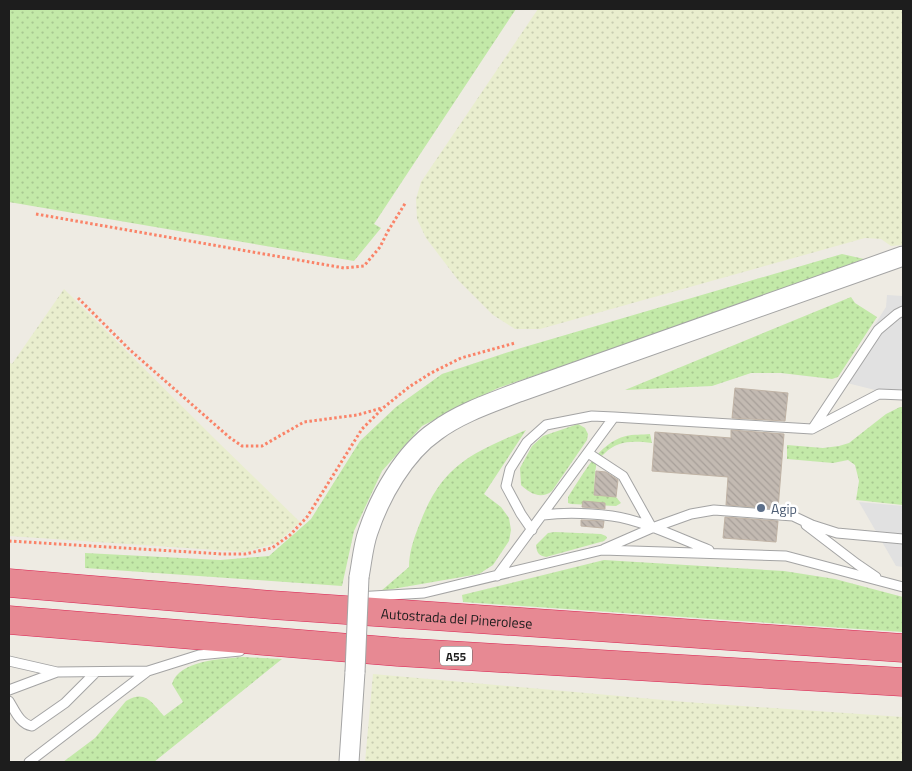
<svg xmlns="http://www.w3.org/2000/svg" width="912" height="771" font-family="'Titillium Web',sans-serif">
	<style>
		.farmland { fill: url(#farmland-dots) }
		.grass { fill: url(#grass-dots) }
		.parking { fill: #e1e1e1 }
		.building { fill: url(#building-back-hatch); stroke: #c0b3a5 }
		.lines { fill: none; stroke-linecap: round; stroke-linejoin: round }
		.service-casing { stroke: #a4a4a4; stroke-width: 11 }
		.minor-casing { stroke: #a4a4a4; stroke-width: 21 }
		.motorway-casing { stroke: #da2352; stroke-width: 29 }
		.path { stroke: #fa8368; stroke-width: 3; stroke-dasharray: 2.5 2.5; stroke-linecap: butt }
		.service { stroke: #fff; stroke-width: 9 }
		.minor { stroke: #fff; stroke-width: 19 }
		.motorway { stroke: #e78993; stroke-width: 28 }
		.minor-bridge-casing { stroke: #a4a4a4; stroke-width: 21; stroke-linecap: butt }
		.minor-bridge { stroke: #fff; stroke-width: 19 }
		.service-dot { fill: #5c6f8a; stroke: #fff; stroke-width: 2 }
		.labels { text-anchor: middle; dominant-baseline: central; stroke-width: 5; stroke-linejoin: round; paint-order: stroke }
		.shield { fill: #fff; stroke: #616161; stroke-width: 1 }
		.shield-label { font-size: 12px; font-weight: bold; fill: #1d1d1d }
		.service-label { font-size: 14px; fill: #4e5e75; stroke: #fff; text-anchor: start }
		.street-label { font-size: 14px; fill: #1d1d1d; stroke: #fff }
	</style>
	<defs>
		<pattern id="farmland-dots" width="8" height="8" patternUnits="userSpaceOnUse" patternTransform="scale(1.25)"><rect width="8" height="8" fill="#e9eece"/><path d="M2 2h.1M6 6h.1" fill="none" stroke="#c7ccb0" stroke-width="1.8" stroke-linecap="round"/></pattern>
		<pattern id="grass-dots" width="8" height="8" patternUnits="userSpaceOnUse" patternTransform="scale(1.25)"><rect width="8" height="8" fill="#c3e9a8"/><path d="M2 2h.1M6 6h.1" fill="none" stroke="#a7c790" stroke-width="1.8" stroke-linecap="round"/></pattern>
		<pattern id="building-back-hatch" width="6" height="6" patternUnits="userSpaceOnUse" patternTransform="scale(1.25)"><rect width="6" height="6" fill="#c3bab2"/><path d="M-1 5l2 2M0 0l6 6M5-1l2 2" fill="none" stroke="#a79f99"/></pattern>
	</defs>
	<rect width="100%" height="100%" fill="#eeebe3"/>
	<path class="farmland" d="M 538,9 L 903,9 L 903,245 L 891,246 L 881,239 L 865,238 L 540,329 L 515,329 L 493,315 L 458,280 L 426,238 L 417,219 L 416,199 L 421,182 Z
		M 64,289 L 218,442 L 300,522 L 277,543 L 245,552 L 9,536 L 9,362 L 12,364 Z
		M 373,674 L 686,702 L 903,717 L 903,762 L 365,762 Z"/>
	<path class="grass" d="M 9,9 L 516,9 L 374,224 L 381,228 L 354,261 L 9,202 Z
		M 842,254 L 864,259 L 702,319 L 498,388 L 422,426 L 382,471 L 354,531 L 342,586 L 85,568 L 85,553 L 220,560 L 269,556 L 311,519 L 360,441 L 396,407 L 442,374 L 521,348 Z
		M 851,297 L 855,303 L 877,317 L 838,377 L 832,379 L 781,373 L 751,373 L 712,386 L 625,390 Z
		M 900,407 L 903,407 L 903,505 L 856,500 L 859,481 L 855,465 L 848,460 L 833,463 L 787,459 L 787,445 L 823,448 L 839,446 L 849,443 L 886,414 Z
		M 578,424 L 585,428 L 588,434 L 587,440 L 552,491 C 541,500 529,493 521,485 L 520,468 L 532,446 L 543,436 Z
		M 526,430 L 484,494 L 501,507 L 509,518 L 511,530 L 509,541 L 493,565 L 479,574 L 381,591 L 409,567 C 409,552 414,538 420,523 C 442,465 472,453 526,430 Z
		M 650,434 L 652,443 C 633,441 618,440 604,454 C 600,457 596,462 596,467 C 594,476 595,486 594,495 L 616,497 L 621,503 L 616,506 L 571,504 L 568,503 L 568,497 C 583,475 598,443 626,436 C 633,434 642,435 650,434 Z
		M 555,532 L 601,534 L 606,536 L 607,538 L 604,541 L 546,557 C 538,555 537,553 536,545 L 548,533 Z
		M 604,560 L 784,571 L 835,579 L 903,597 L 903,632 L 463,602 L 462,595 Z
		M 243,657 L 282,659 L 154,762 L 63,762 L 95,738 L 126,701 C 146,689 152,703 164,716 L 183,702 L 172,684 C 179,660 222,659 243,657 Z"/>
	<path class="parking" d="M 887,295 L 903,296 L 903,397 L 839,381 L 886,307 Z
		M 859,502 L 903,506 L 903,567 L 896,566 Z"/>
	<path class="building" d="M 735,388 L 788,393 L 785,421 L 732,418 Z
		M 731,430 L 784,434 L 778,509 L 726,505 L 728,477 L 652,471 L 655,432 L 731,438 Z
		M 596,471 L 606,472 L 618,480 L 616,497 L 594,495 Z
		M 583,501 L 605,503 L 605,509 L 582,507 Z
		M 725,517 L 778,521 L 776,542 L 723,538 Z
		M 581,520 L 604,521 L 603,528 L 581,526 Z"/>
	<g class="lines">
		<defs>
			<path id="service" d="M 813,428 L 878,330 L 897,314 L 903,311
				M 588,453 L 623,476 L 652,528
				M 543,515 C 565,512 589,513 612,516 C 642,520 681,539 709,550
				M 806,525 L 857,564 L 876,577
				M 532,530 L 521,514 L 506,486 L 510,469 L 527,442 L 546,425 L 592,416 L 614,417
				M 604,549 L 652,528 L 691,514 L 714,510 L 793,516 L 812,525 L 837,533 L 903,539
				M 497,576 L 614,417 L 812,429 L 879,394 L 903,395
				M 356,597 L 424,593 L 602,550 L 786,556 L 903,587
				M 9,661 L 57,672
				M 9,690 L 57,672 L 148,671 L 199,655 L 240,651
				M 9,701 C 15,711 20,724 32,726 L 65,703 L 96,672
				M 29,762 L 148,671"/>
			<path id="minor" d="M 359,577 C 362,562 363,546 368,532 C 380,496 404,453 436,431 C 460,413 491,403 519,392 L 903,256
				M 349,762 L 355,672"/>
			<g id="motorway">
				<path id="s1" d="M 9,583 L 272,605 L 903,648"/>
				<path d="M 9,620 L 398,652 L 903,682"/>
			</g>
		</defs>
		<use href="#service" class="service-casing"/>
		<use href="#minor" class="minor-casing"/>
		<use href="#motorway" class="motorway-casing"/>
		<path class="path" d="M 36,214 L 344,268 L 364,266 L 380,247 L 388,231 L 406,202
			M 78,298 L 130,350 L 229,437 L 242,446 L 262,446 L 304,422 L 357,415 L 382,408
			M 9,541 L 223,554 L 245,554 L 272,548 L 290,535 L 307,517 L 362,429 L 383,408 L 409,387 L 431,373 L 461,358 L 515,343"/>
		<use href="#service" class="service"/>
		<use href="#minor" class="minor"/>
		<use href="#motorway" class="motorway"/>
		<defs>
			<path id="minor-bridge" d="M 355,672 L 359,577"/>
		</defs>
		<use href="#minor-bridge" class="minor-bridge-casing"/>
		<use href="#minor-bridge" class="minor-bridge"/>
	</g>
	<circle class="service-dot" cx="761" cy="508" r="5"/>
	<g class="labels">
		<rect class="shield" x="440" y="646.5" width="32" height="19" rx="4"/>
		<g class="shield-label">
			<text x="456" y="656">A55</text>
		</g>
		<g class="service-label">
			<text x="771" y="508">Agip</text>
		</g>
		<g class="street-label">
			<text stroke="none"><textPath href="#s1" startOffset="449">Autostrada del Pinerolese</textPath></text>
		</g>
	</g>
	<rect width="912" height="771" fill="none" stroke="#1d1d1d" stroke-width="20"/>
</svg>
